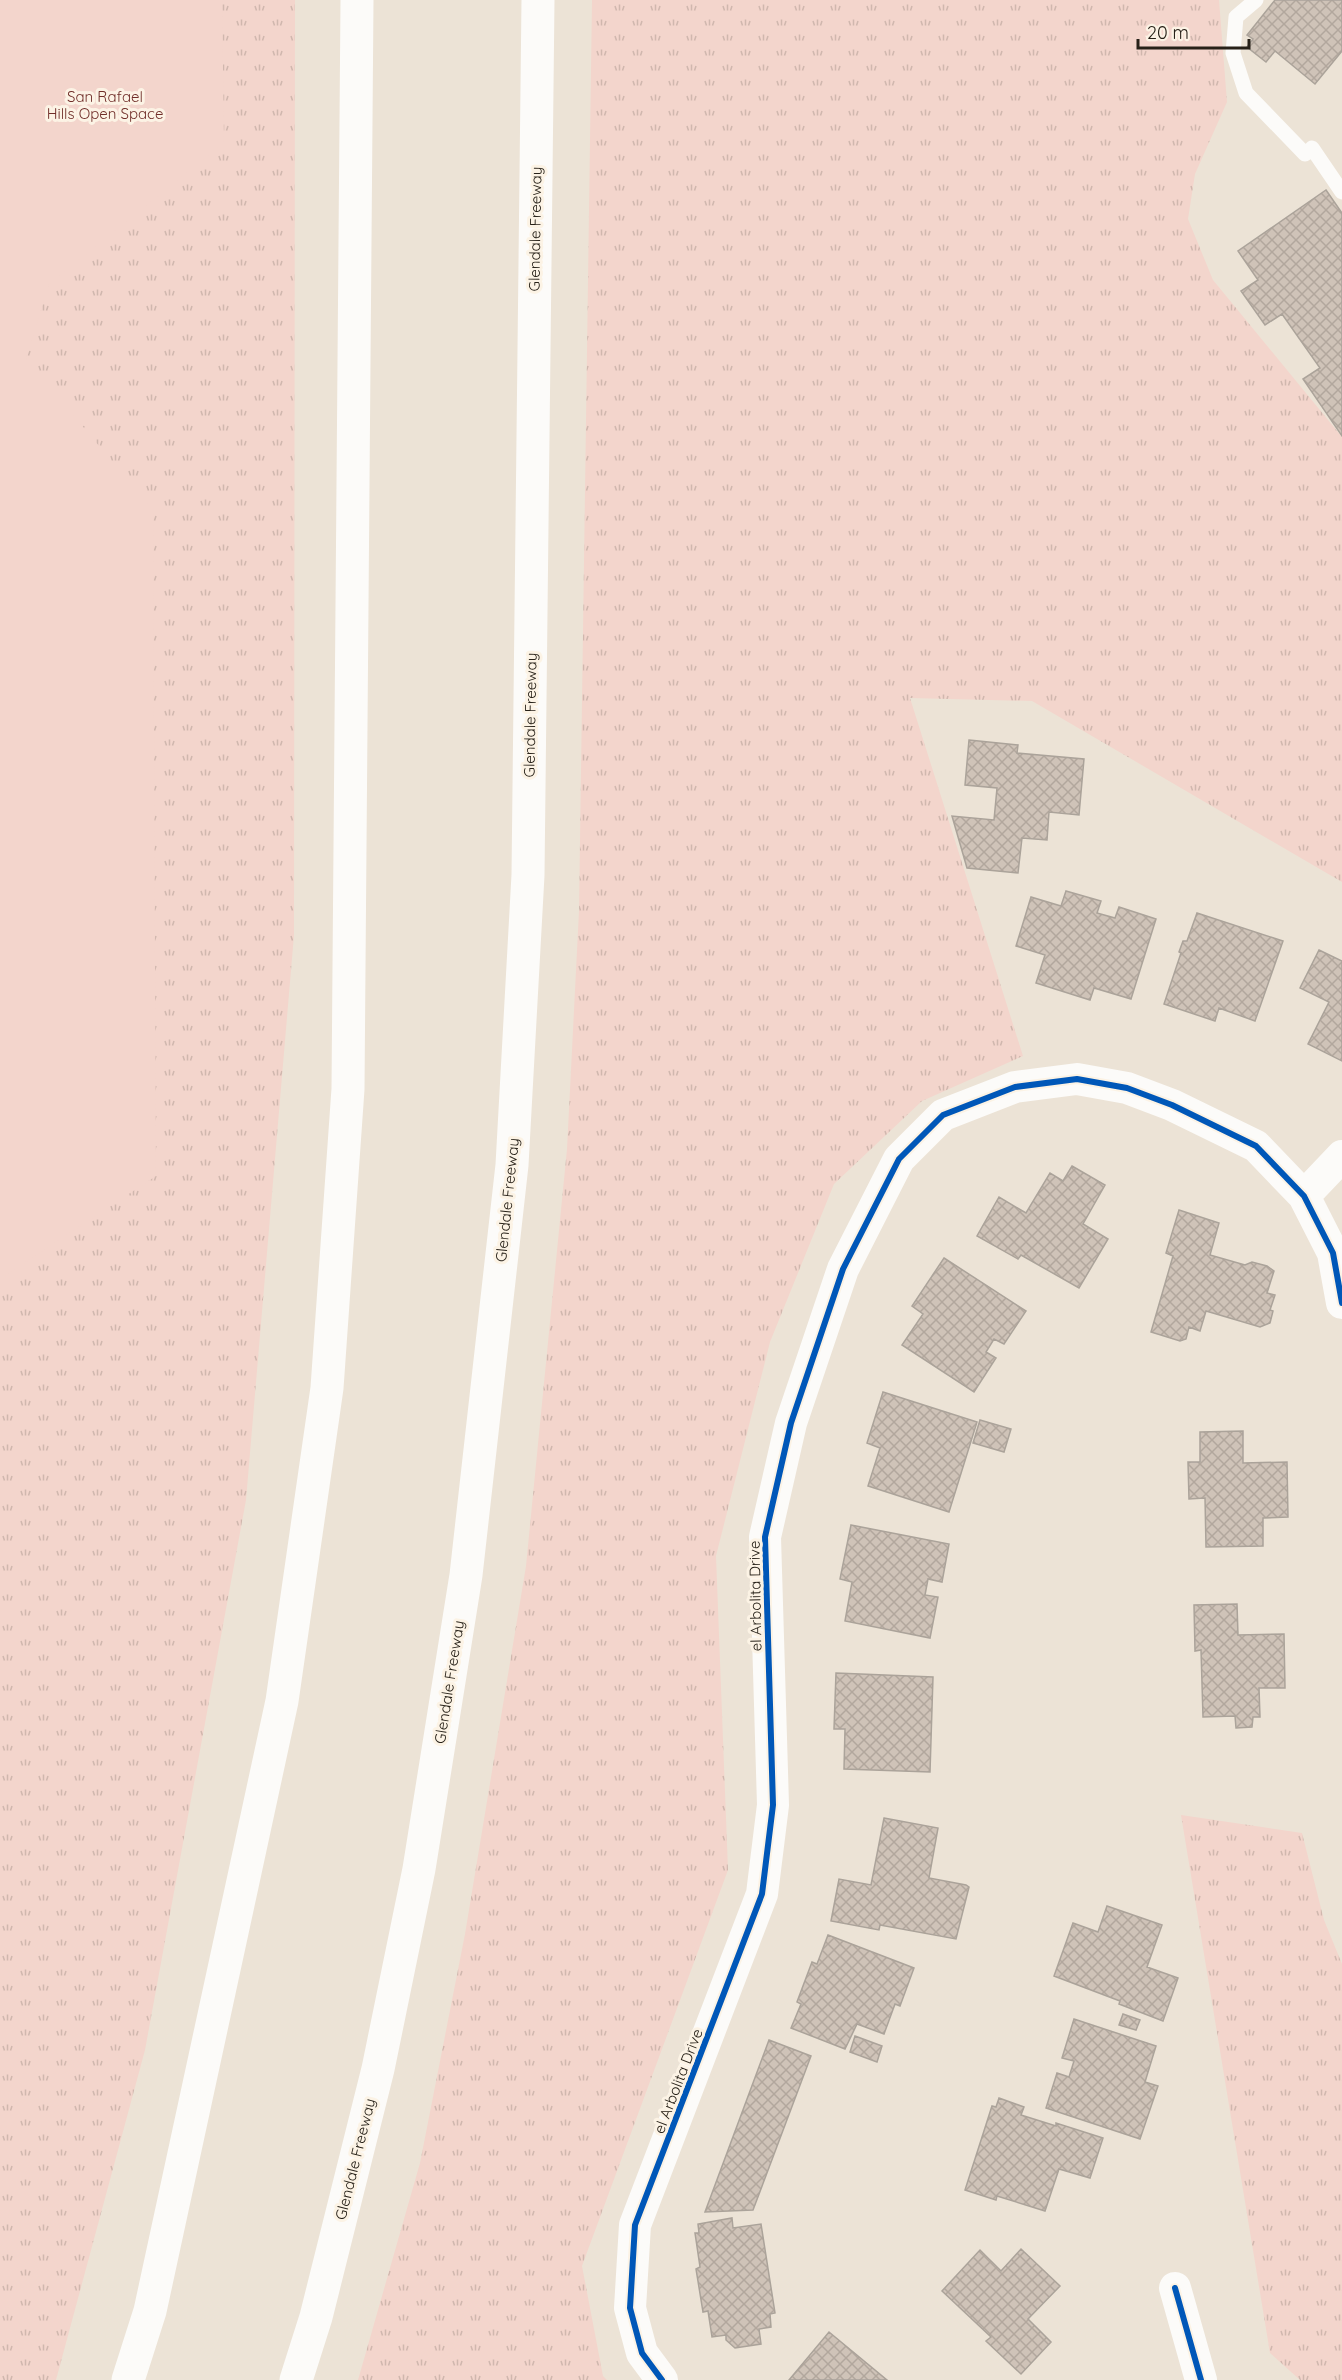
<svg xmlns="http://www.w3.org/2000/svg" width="1342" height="2380" font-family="Quicksand,sans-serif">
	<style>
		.grass { fill: url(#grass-tufts) }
		.green { fill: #f3d5cc }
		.building { fill: url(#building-cross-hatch); stroke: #aba39a; stroke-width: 1.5 }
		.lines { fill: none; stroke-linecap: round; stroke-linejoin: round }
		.service { stroke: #fcfbf9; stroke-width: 15 }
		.minor { stroke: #fcfbf9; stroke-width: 32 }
		.motorway { stroke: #fcfbf9; stroke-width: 33 }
		.cycleway-casing { stroke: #fcf3e5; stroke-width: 10 }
		.cycleway { stroke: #0057b8; stroke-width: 6 }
		.labels { text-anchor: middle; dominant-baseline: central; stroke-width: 6; stroke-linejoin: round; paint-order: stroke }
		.park-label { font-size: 15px; fill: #702e29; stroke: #fcf3e5 }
		.street-label { font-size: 15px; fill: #272118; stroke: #fcf3e5 }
	</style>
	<defs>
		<pattern id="grass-tufts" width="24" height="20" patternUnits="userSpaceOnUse" patternTransform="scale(1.5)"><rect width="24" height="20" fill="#f3d5cc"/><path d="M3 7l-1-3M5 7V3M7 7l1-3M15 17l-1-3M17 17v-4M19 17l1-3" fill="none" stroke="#d0b7ae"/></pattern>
		<pattern id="building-cross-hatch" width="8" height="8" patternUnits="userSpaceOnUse" patternTransform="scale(1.5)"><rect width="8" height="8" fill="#cfc3b8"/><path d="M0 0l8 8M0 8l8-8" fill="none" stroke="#b2a79d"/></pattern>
	</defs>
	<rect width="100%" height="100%" fill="#ece3d6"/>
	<path class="grass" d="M 0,0 L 295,0 L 294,935 L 246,1500 L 145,2050 L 56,2380 L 0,2380 Z
		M 592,0 L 1219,0 L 1227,102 L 1195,174 L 1188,219 L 1213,280 L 1342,437 L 1342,882 L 1032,701 L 910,698 L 1023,1056 L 922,1101 L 834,1184 L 770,1342 L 716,1556 L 728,1870 L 582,2266 L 603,2376 L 607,2380 L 358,2380 L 420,2163 L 465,1934 L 526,1566 L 567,1149 L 579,911 Z
		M 1181,1815 L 1302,1833 L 1324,1920 L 1342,1964 L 1342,2380 L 1300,2380 L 1270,2353 Z"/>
	<path class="green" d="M 0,0 L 222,0 L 224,143 L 49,284 L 26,359 L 153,510 L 156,1176 L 0,1279 Z"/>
	<path class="building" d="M 1275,0 L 1342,0 L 1342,51 L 1315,84 L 1275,51 L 1266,62 L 1247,47 L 1253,39 L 1247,35 Z
		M 1326,190 L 1342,213 L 1342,436 L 1303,379 L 1320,368 L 1282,314 L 1265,325 L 1241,291 L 1258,280 L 1238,251 Z
		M 969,740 L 1018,745 L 1017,753 L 1084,759 L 1079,815 L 1049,812 L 1047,840 L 1022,838 L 1018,873 L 967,868 L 952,816 L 994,820 L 997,788 L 965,785 Z
		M 1066,891 L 1101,901 L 1097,913 L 1115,918 L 1119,907 L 1156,919 L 1131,999 L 1094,988 L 1090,1000 L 1036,983 L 1045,955 L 1016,946 L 1031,897 L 1061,906 Z
		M 1197,913 L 1283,941 L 1255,1021 L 1219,1008 L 1215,1021 L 1164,1004 L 1181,953 L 1179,952 L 1183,941 L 1187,941 Z
		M 1319,950 L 1342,961 L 1342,1061 L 1308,1044 L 1329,1002 L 1300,988 Z
		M 1072,1166 L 1105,1185 L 1083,1224 L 1108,1239 L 1079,1288 L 1021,1255 L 1018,1259 L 977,1236 L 999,1197 L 1026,1213 L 1050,1173 L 1063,1181 Z
		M 1179,1210 L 1219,1223 L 1210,1255 L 1245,1265 L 1252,1262 L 1267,1266 L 1274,1271 L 1267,1293 L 1275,1295 L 1270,1310 L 1273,1311 L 1270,1323 L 1260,1327 L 1206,1311 L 1200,1331 L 1189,1327 L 1186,1339 L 1180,1341 L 1151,1332 L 1173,1256 L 1166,1253 Z
		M 944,1258 L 1026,1311 L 1004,1344 L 994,1339 L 986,1352 L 996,1358 L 974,1392 L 902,1345 L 923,1314 L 912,1306 Z
		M 883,1392 L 977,1422 L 949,1512 L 868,1486 L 880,1448 L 867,1443 Z
		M 980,1420 L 1011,1429 L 1004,1452 L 973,1443 Z
		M 1243,1431 L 1243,1463 L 1287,1462 L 1288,1517 L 1263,1518 L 1263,1546 L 1206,1547 L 1205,1498 L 1189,1499 L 1188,1462 L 1200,1462 L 1200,1432 Z
		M 851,1525 L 949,1544 L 942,1582 L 928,1579 L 925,1595 L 938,1597 L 930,1638 L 845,1621 L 852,1582 L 840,1579 Z
		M 1237,1604 L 1238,1635 L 1284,1634 L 1285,1688 L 1259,1688 L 1260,1717 L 1253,1717 L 1252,1727 L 1236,1728 L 1235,1716 L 1203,1717 L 1201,1650 L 1195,1651 L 1194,1605 Z
		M 836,1673 L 933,1677 L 930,1772 L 844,1769 L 845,1729 L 834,1729 Z
		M 884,1818 L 938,1828 L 929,1878 L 966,1885 L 969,1887 L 956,1939 L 880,1925 L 879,1930 L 831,1921 L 839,1879 L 871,1885 Z
		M 1107,1906 L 1162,1925 L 1147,1967 L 1178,1978 L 1163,2021 L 1119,2004 L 1120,2001 L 1054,1976 L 1073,1923 L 1098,1932 Z
		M 828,1935 L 914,1968 L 900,2006 L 895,2004 L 884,2034 L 857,2024 L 845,2049 L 791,2028 L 801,2004 L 797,2002 L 812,1962 L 817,1964 Z
		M 1123,2014 L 1140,2020 L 1136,2030 L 1119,2025 Z
		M 1074,2019 L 1156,2046 L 1145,2082 L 1158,2086 L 1140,2139 L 1046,2108 L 1057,2073 L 1069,2077 L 1074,2061 L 1062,2058 Z
		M 855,2036 L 882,2046 L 877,2062 L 850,2052 Z
		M 769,2040 L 811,2056 L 753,2210 L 705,2212 Z
		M 999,2098 L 1024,2107 L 1021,2115 L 1056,2126 L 1056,2123 L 1103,2138 L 1090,2178 L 1059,2169 L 1045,2211 L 997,2196 L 996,2200 L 965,2190 L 992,2106 L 996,2107 Z
		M 732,2218 L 733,2228 L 761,2224 L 775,2313 L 770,2314 L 771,2327 L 759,2329 L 761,2344 L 735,2348 L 726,2340 L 726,2335 L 712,2337 L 708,2311 L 703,2312 L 696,2269 L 700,2267 L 695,2233 L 699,2233 L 698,2224 Z
		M 1021,2249 L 1060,2286 L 1028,2319 L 1051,2342 L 1021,2374 L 986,2341 L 991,2337 L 942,2291 L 980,2250 L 1001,2271 Z
		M 829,2332 L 887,2380 L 789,2380 Z"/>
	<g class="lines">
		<path class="service" d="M 1256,0 L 1236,17 L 1233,53 L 1246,93 L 1305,154
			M 1312,148 L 1342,192"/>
		<path class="minor" d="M 1304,1196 L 1342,1156
			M 1175,2288 L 1201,2380
			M 662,2380 L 642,2353 L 630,2308 L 635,2225 L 762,1894 L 773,1805 L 765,1537 L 791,1423 L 843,1269 L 899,1159 L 943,1115 L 1015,1087 L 1077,1079 L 1127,1088 L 1172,1105 L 1256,1146 L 1304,1196 L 1333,1253 L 1342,1303"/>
		<path class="motorway" d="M 128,2380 L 150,2311 L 282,1701 L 327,1388 L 348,1089 L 357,0
			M 296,2380 L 316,2317 L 378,2069 L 419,1869 L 466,1575 L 512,1165 L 528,875 L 538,0"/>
		<defs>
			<path id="cycleway" d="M 1175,2288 L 1201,2380
				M 662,2380 L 642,2353 L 630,2308 L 635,2225 L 762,1894 L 773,1805 L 765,1537 L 791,1423 L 843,1269 L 899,1159 L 943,1115 L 1015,1087 L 1077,1079 L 1127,1088 L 1172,1105 L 1256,1146 L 1304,1196 L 1333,1253 L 1342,1303"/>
		</defs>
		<use href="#cycleway" class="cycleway-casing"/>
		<use href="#cycleway" class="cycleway"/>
	</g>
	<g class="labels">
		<g class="park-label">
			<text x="105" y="96">San Rafael<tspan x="105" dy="17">Hills Open Space</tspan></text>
		</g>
		<g class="street-label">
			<text transform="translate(535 229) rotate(-89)">Glendale Freeway</text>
			<text transform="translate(530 715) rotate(-89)">Glendale Freeway</text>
			<text transform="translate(507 1200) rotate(-84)">Glendale Freeway</text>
			<text transform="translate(755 1596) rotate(-91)">el Arbolita Drive</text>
			<text transform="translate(449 1682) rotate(-81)">Glendale Freeway</text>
			<text transform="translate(678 2081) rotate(-69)">el Arbolita Drive</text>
			<text transform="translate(355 2159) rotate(-76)">Glendale Freeway</text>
		</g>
	</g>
	<path d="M1138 39v9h111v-9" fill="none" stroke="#272118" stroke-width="3"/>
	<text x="1147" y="39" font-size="18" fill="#272118" stroke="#fcf3e5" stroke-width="4.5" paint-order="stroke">20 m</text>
</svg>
